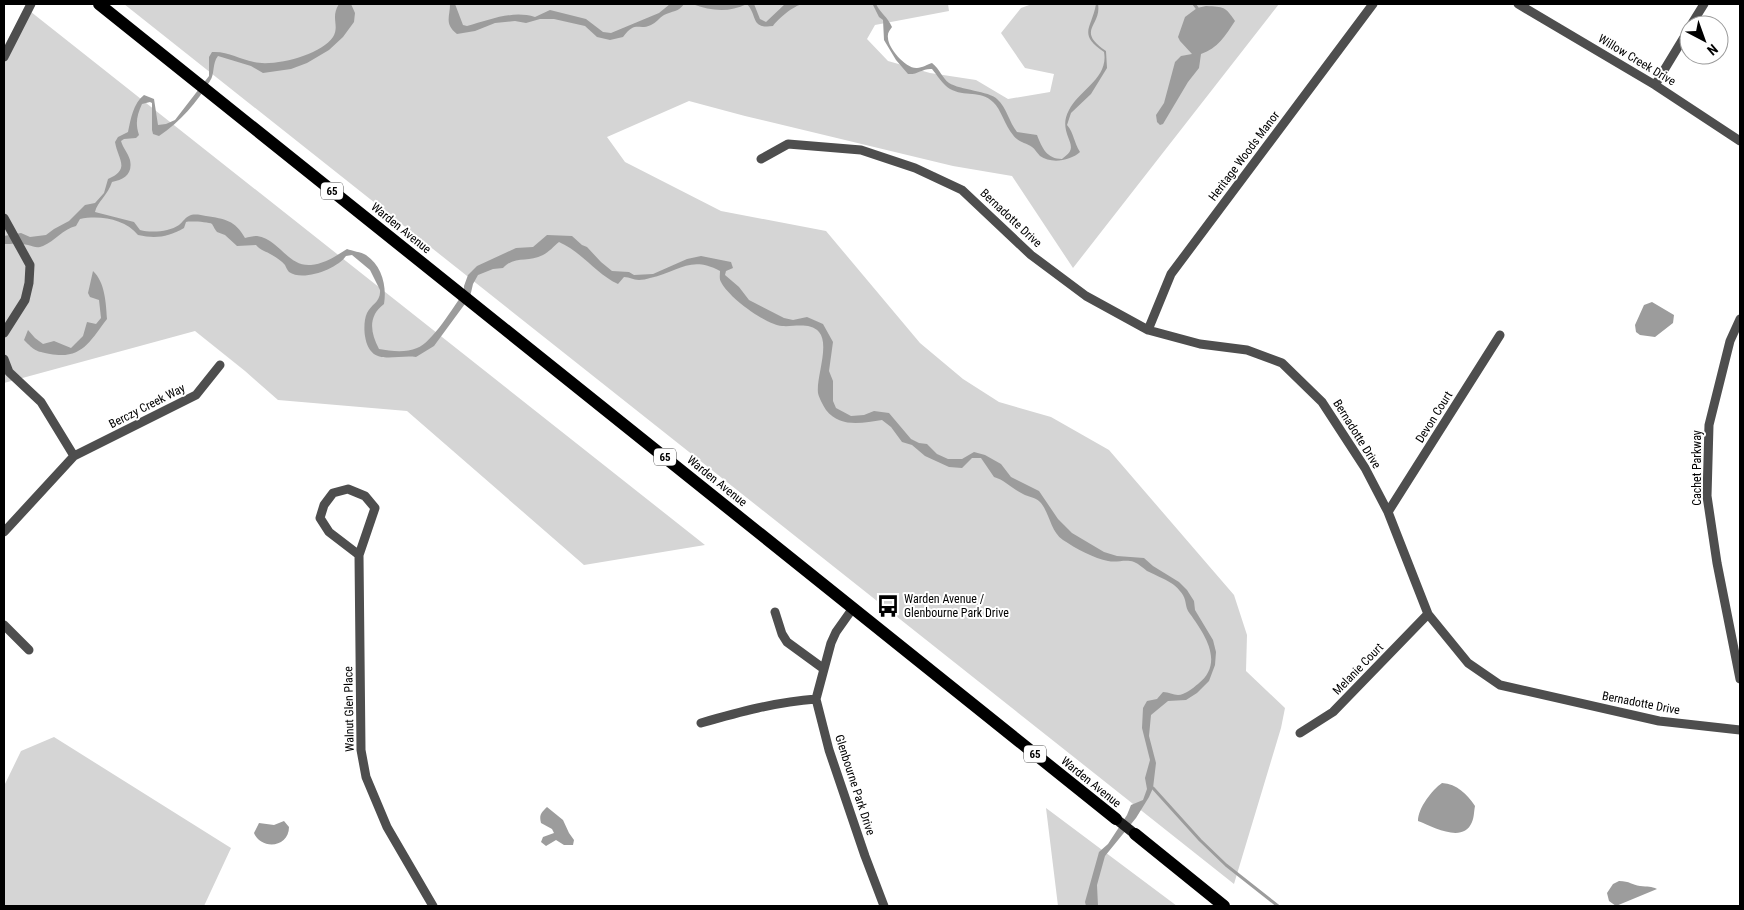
<svg xmlns="http://www.w3.org/2000/svg" width="1744" height="910" font-family="'Roboto Condensed',sans-serif">
	<style>
		.green { fill: #d5d5d5 }
		.water { fill: #9c9c9c }
		.lines { fill: none; stroke-linecap: round; stroke-linejoin: round }
		.stream { stroke: #9c9c9c; stroke-width: 3 }
		.street { stroke: #4e4e4e; stroke-width: 9 }
		.secondary { stroke: #1b1b1b; stroke-width: 10 }
		.primary { stroke: #000; stroke-width: 12 }
		.labels { text-anchor: middle; dominant-baseline: central; stroke-width: 4; stroke-linejoin: round; paint-order: stroke }
		.shield { fill: #fff; stroke: #4c4c4c; stroke-width: 1 }
		.shield-label { font-size: 11px; font-weight: bold; fill: #000 }
		.street-label { font-size: 12px; fill: #000; stroke: #fff }
		.poi-label { font-size: 12px; fill: #000; stroke: #fff; text-anchor: start }
	</style>
	<rect width="100%" height="100%" fill="#fff"/>
	<path class="green" d="M 124,4 L 948,4 L 949,11 L 875,25 L 867,39 L 888,61 L 930,73 L 976,80 L 1008,99 L 1050,92 L 1054,74 L 1025,68 L 1001,33 L 1021,8 L 1032,4 L 1279,4 L 1073,268 L 1012,176 L 953,166 L 745,116 L 689,101 L 607,137 L 625,162 L 721,211 L 826,231 L 920,343 L 963,379 L 999,402 L 1051,417 L 1109,450 L 1234,595 L 1247,635 L 1246,671 L 1285,708 L 1281,728 L 1234,884 Z
		M 26,8 L 705,545 L 584,565 L 407,411 L 278,400 L 245,371 L 195,331 L 4,383 L 4,46 Z
		M 54,737 L 231,848 L 204,906 L 4,906 L 4,786 L 21,751 Z
		M 1046,808 L 1177,906 L 1058,906 Z"/>
	<path class="water" d="M 339,4 L 351,4 L 355,13 L 354,22 L 343,37 L 329,50 L 307,63 L 291,69 L 263,73 L 251,66 L 218,56 C 212,63 215,74 210,81 C 197,102 180,122 159,136 L 153,134 L 152,130 L 152,103 L 150,102 L 142,104 C 137,115 135,123 139,135 L 136,138 L 124,139 L 121,141 C 123,148 128,153 130,160 C 133,174 124,180 112,182 C 108,195 97,202 95,212 L 134,222 L 140,230 C 151,233 169,232 179,225 C 183,222 185,217 191,215 C 196,214 201,215 206,216 C 225,219 235,220 245,238 C 249,237 254,236 257,236 C 279,239 288,267 311,265 C 324,264 336,256 347,249 C 352,251 361,252 366,255 C 382,266 387,286 384,304 C 368,316 370,332 379,349 C 391,351 405,353 417,348 C 432,343 454,306 464,292 L 464,286 L 468,275 L 477,266 L 516,248 L 533,247 L 547,235 L 572,236 L 582,245 L 587,247 L 601,262 L 612,271 L 629,272 L 634,275 L 653,274 L 687,259 L 701,256 L 731,262 L 733,268 L 726,271 L 725,275 L 739,287 L 749,300 L 784,318 L 793,320 L 807,317 L 823,324 L 833,342 L 829,371 L 833,381 L 833,401 L 836,408 L 851,416 L 864,415 L 874,411 L 889,413 L 911,439 L 919,443 L 927,444 L 937,454 L 948,459 L 962,459 L 974,452 L 985,455 L 1001,464 L 1011,477 L 1039,491 L 1058,519 L 1072,533 L 1104,552 L 1117,556 L 1144,558 L 1153,566 L 1179,582 L 1187,590 L 1194,601 L 1195,610 L 1213,640 L 1216,652 L 1215,665 L 1209,681 L 1197,693 L 1186,700 L 1168,701 L 1151,715 L 1149,736 L 1156,763 L 1153,788 L 1149,797 L 1136,818 L 1105,856 L 1097,885 L 1098,906 L 1086,906 L 1085,902 L 1099,852 L 1108,844 L 1127,815 L 1131,805 L 1143,800 L 1147,789 L 1145,778 L 1150,760 L 1142,728 L 1143,708 L 1147,701 L 1157,699 L 1163,692 C 1169,692 1173,695 1178,695 C 1185,695 1193,688 1198,684 C 1226,662 1203,632 1188,611 C 1186,607 1186,604 1185,600 C 1184,594 1176,586 1171,583 C 1163,578 1155,575 1147,571 C 1143,568 1139,564 1134,562 C 1125,559 1117,563 1108,561 C 1095,559 1075,548 1063,540 C 1050,531 1050,513 1040,502 C 1035,497 1028,497 1023,494 C 1012,489 1005,480 994,477 L 981,458 L 972,458 L 962,468 L 949,467 L 925,456 L 912,445 L 902,442 L 891,427 L 882,420 C 862,423 840,428 826,410 C 823,405 819,398 818,393 C 816,377 830,345 819,332 C 810,322 794,327 782,326 C 765,324 729,298 721,282 C 719,279 720,274 720,271 C 690,255 679,272 650,278 C 647,279 642,280 639,280 C 633,280 630,277 624,277 L 618,284 C 596,274 582,252 559,242 C 554,246 549,252 543,255 C 528,263 515,255 503,268 L 493,269 L 478,275 L 473,284 L 470,297 L 434,346 L 416,357 C 395,354 370,368 365,336 C 364,330 364,319 367,313 C 371,304 381,302 380,290 L 370,270 L 352,255 L 346,256 C 337,269 303,282 289,272 C 287,270 286,267 285,265 C 282,261 277,258 272,255 C 266,251 261,251 256,245 L 237,246 L 225,235 L 217,232 C 215,230 214,227 212,224 C 209,222 190,221 186,222 L 184,228 C 168,237 156,239 138,235 C 125,219 100,215 80,219 L 76,226 C 63,229 55,241 43,246 C 36,249 34,246 28,245 C 21,243 11,244 4,244 L 4,236 L 21,233 L 30,237 L 46,235 L 54,229 L 69,221 L 85,205 L 95,203 L 104,193 L 108,179 C 131,169 118,160 115,142 L 118,137 L 128,132 C 131,118 133,104 144,95 L 154,99 L 158,125 L 166,124 L 175,120 L 209,76 L 209,57 L 212,52 C 228,51 239,59 254,62 C 274,67 321,55 333,37 C 340,25 330,18 339,4 Z
		M 450,4 L 455,4 L 463,25 L 467,26 C 490,20 512,10 535,17 L 550,10 L 586,19 L 603,32 L 611,33 L 659,13 L 670,4 L 684,4 C 679,12 672,11 664,15 C 659,18 656,23 651,25 C 638,31 636,20 623,37 L 610,40 L 597,37 L 585,26 L 554,19 L 540,19 L 526,23 L 515,21 L 495,23 L 475,31 L 457,34 C 444,24 450,17 450,4 Z
		M 692,4 L 754,4 L 760,19 L 766,22 L 785,4 L 803,4 C 794,5 778,19 773,26 C 750,29 758,16 747,4 C 728,13 712,11 692,4 Z
		M 870,4 L 876,4 C 881,14 887,16 892,27 C 890,30 887,33 888,38 C 888,48 906,69 917,68 C 922,68 928,64 932,63 C 940,69 942,78 949,83 C 960,90 989,91 997,99 C 1007,108 1009,122 1017,132 L 1037,135 C 1042,148 1047,159 1062,159 C 1065,156 1069,154 1070,151 C 1075,142 1058,130 1069,110 C 1079,90 1109,78 1104,52 C 1077,34 1092,28 1096,4 L 1098,4 C 1102,26 1075,30 1106,51 L 1107,68 L 1091,94 L 1071,113 L 1067,125 C 1074,133 1074,143 1080,152 C 1070,161 1051,164 1040,156 C 1037,153 1035,149 1032,147 C 1026,143 1018,142 1013,135 C 1005,126 1001,109 993,102 C 981,90 964,97 950,89 C 943,85 937,75 932,69 C 923,68 917,75 908,74 L 896,60 L 884,40 L 883,20 L 879,17 L 873,5 Z
		M 1206,6 C 1224,7 1225,6 1235,21 C 1225,36 1218,48 1201,54 L 1199,68 L 1188,82 L 1163,124 L 1160,125 L 1157,122 L 1156,115 L 1164,103 L 1175,62 L 1181,56 L 1192,54 L 1180,41 L 1178,37 L 1185,17 L 1197,8 Z
		M 93,271 C 105,282 106,303 107,319 C 90,341 82,360 50,354 C 35,351 35,351 24,340 L 28,330 L 35,338 L 43,344 L 54,341 L 71,348 L 83,336 L 87,322 L 96,324 L 101,318 L 99,300 L 90,297 L 88,293 Z
		M 1652,302 L 1674,315 L 1673,323 L 1655,337 L 1640,335 L 1636,332 L 1635,325 L 1644,305 Z
		M 1442,783 C 1457,784 1467,794 1475,806 C 1474,811 1474,818 1472,822 C 1463,844 1434,827 1418,821 C 1418,808 1432,790 1442,783 Z
		M 547,807 L 563,820 L 569,833 L 574,840 L 573,845 L 564,845 L 556,840 L 546,846 L 541,842 L 543,837 L 554,833 L 552,829 L 541,823 C 539,815 541,813 547,807 Z
		M 284,821 L 289,827 C 289,848 261,850 254,833 L 259,823 L 274,825 Z
		M 1619,881 C 1630,881 1632,885 1640,886 C 1648,887 1651,886 1657,889 L 1616,906 L 1609,901 L 1607,893 L 1613,884 Z"/>
	<g class="lines">
		<path class="stream" d="M 1194,4 L 1197,8
			M 1153,788 L 1200,840 L 1226,865 L 1278,906"/>
		<path class="street" d="M 1518,4 L 1655,85 L 1740,141
			M 1691,25 L 1704,4
			M 4,57 L 31,4
			M 1655,85 L 1689,29
			M 761,159 L 788,144 L 861,150 L 915,168 L 962,190 L 1031,255 L 1086,296 L 1148,330 L 1200,344 L 1247,350 L 1282,363 L 1322,402 L 1365,468 L 1388,512 L 1428,614 L 1468,663 L 1500,685 L 1659,721 L 1740,730
			M 4,218 L 30,265 L 29,283 L 25,300 L 4,333
			M 1740,319 L 1730,341 L 1709,425 L 1707,496 L 1717,563 L 1740,679
			M 1148,330 L 1171,274 L 1373,4
			M 4,359 L 9,372 L 41,402 L 74,456
			M 1388,512 L 1500,335
			M 4,532 L 74,456 L 196,395 L 220,365
			M 359,555 L 329,532 L 320,518 L 324,505 L 333,493 L 348,489 L 365,496 L 375,508 L 359,555 L 361,750 L 366,777 L 387,827 L 433,906
			M 853,608 L 836,632 L 831,643 L 816,699 L 829,750 L 865,856 L 884,906
			M 775,612 L 782,634 L 787,642 L 824,669
			M 4,625 L 29,650
			M 701,723 C 739,712 776,702 816,699
			M 1300,733 L 1333,712 L 1428,614"/>
		<path class="secondary" d="M 1116,819 L 1135,834"/>
		<path class="primary" d="M 99,4 L 1116,819
			M 1135,834 L 1224,906"/>
	</g>
	<defs>
		<symbol id="bus-bare" viewBox="-9 -9 18 18"><path d="M-5-6H5V4H4V6H2V4H-2V6H-4V4H-5ZM-3.5-4V0h7V-4ZM-3.5 1.2v1.5H-2V1.2ZM2 1.2v1.5H3.5V1.2Z" fill="#000" stroke="#fff" stroke-width="2.5" paint-order="stroke"/></symbol>
	</defs>
	<g fill-rule="evenodd">
		<use href="#bus-bare" x="872" y="590" width="32" height="32"/>
	</g>
	<g class="labels">
		<g class="shield">
			<rect x="321" y="182.5" width="22" height="17" rx="4"/>
			<rect x="654" y="448.5" width="22" height="17" rx="4"/>
			<rect x="1024" y="745.5" width="22" height="17" rx="4"/>
		</g>
		<g class="shield-label">
			<text x="332" y="191">65</text>
			<text x="665" y="457">65</text>
			<text x="1035" y="754">65</text>
		</g>
		<g class="street-label">
			<text transform="translate(1637 60) rotate(31)">Willow Creek Drive</text>
			<text transform="translate(1244 156) rotate(-53)">Heritage Woods Manor</text>
			<text transform="translate(1011 218) rotate(43)">Bernadotte Drive</text>
			<text transform="translate(401 228) rotate(39)">Warden Avenue</text>
			<text transform="translate(147 406) rotate(-27)">Berczy Creek Way</text>
			<text transform="translate(1434 417) rotate(-58)">Devon Court</text>
			<text transform="translate(1357 434) rotate(58)">Bernadotte Drive</text>
			<text transform="translate(1697 468) rotate(-90)">Cachet Parkway</text>
			<text transform="translate(717 481) rotate(39)">Warden Avenue</text>
			<text transform="translate(1358 669) rotate(-46)">Melanie Court</text>
			<text transform="translate(1641 703) rotate(11)">Bernadotte Drive</text>
			<text transform="translate(349 709) rotate(-91)">Walnut Glen Place</text>
			<text transform="translate(1091 782) rotate(39)">Warden Avenue</text>
			<text transform="translate(855 785) rotate(72)">Glenbourne Park Drive</text>
		</g>
		<g class="poi-label">
			<text x="904" y="599">Warden Avenue /<tspan x="904" dy="14">Glenbourne Park Drive</tspan></text>
		</g>
	</g>
	<rect width="1744" height="910" fill="none" stroke="#000000" stroke-width="10"/>
	<g transform="translate(1704 40) rotate(139)"><circle r="24" fill="#ffffff" stroke="#999999"/>
	<path d="M0-4L9 19L0 12L-9 19Z" fill="#000000"/>
	<text y="-8" font-size="14" font-weight="bold" text-anchor="middle" fill="#000000">N</text>
	</g>
</svg>
